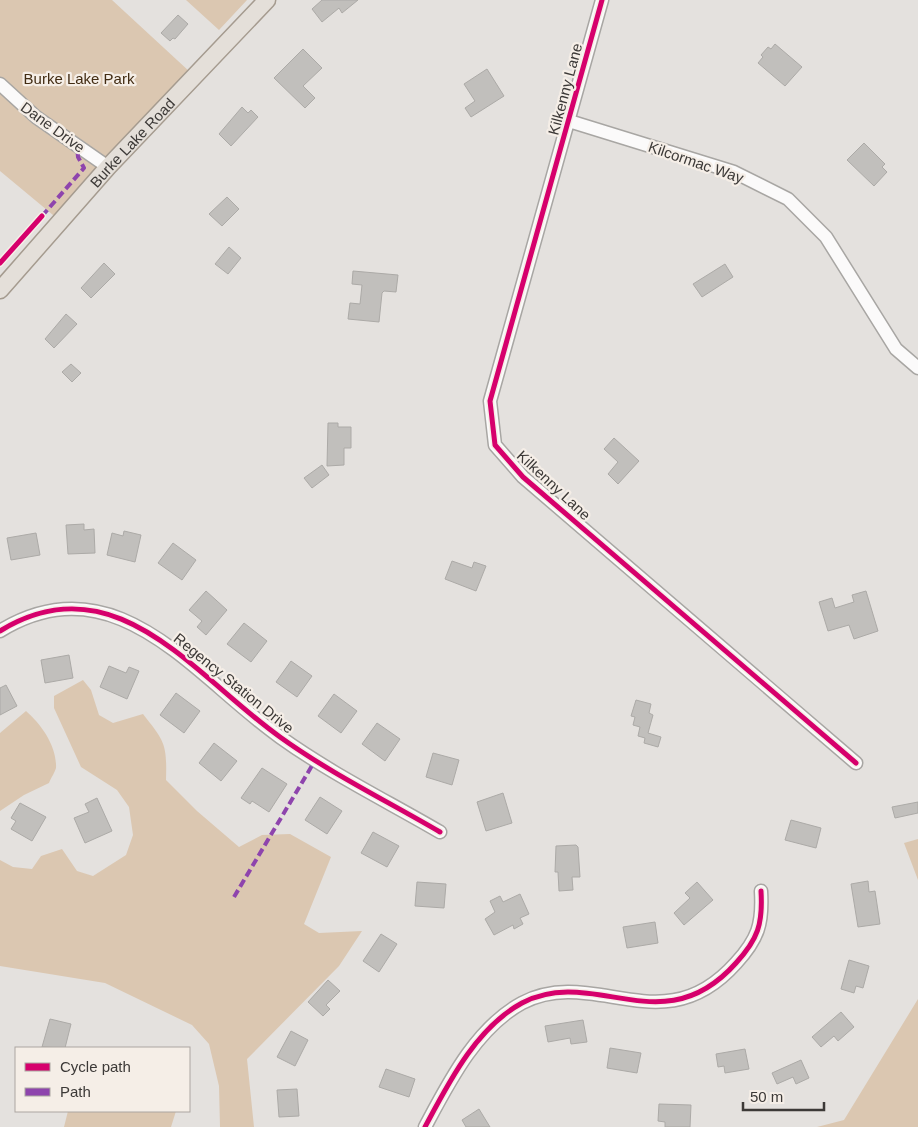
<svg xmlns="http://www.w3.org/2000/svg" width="918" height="1127" font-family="Arial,sans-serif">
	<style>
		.green { fill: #dbc7b1 }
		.building { fill: #c1bfbc; stroke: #acaaa7 }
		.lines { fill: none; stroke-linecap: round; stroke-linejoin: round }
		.minor-casing { stroke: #a8a6a3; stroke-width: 15 }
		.major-casing { stroke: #a59b8f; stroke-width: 19 }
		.minor { stroke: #fbfafa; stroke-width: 12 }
		.major { stroke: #e4dfd9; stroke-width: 16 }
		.quiet { stroke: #8e44ad; stroke-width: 4; stroke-dasharray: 8 4; stroke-linecap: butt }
		.cycleway-casing { stroke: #f5eee7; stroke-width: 8 }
		.cycleway { stroke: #d6006c; stroke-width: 5 }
		.labels { text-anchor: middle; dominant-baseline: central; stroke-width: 4.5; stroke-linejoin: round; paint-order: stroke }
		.park-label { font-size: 15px; fill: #422c13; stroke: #f5eee7 }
		.street-label { font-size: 15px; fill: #3c3937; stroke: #f5eee7 }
	</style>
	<rect width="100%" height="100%" fill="#e4e1de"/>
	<path class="green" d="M 0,0 L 112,0 L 190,72 L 59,220 L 0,171 Z
		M 186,0 L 247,0 L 219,30 Z
		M 83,680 L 91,690 L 99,715 L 113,723 L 143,714 C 165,742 167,744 166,780 L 197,811 L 239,847 L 262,835 L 290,834 L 331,857 L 304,924 L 319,933 L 362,931 L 339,966 L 247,1059 L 254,1127 L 220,1127 L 219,1086 L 209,1044 L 192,1025 L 105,983 L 0,966 L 0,860 L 13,867 L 32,869 L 41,856 L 62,849 L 77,871 L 93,876 L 126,855 L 133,835 L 129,807 L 117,790 L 81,767 L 54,708 L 54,696 Z
		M 26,711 C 41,724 57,746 56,768 C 55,772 51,778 49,783 L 24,795 L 0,811 L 0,733 Z
		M 918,839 L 918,880 L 904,843 Z
		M 918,999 L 918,1127 L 817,1127 L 844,1120 Z
		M 68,1111 L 176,1111 L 171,1127 L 64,1127 Z"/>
	<path class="building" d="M 322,0 L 358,0 L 342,13 L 339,8 L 322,22 L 312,9 Z
		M 178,15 L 188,24 L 175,39 L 173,38 L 170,41 L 161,33 Z
		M 775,44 L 802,67 L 785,86 L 758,63 L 763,57 L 761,55 L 768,47 L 771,49 Z
		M 303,49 L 322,68 L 303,86 L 315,98 L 305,108 L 274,78 Z
		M 487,69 L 504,96 L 471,117 L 465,108 L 475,101 L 464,84 Z
		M 242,107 L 248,113 L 251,110 L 258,117 L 231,146 L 219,134 Z
		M 864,143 L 885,164 L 882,167 L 887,172 L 874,186 L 847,160 Z
		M 227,197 L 239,209 L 222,226 L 209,214 Z
		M 229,247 L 241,258 L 228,274 L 215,264 Z
		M 104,263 L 115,274 L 91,298 L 81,288 Z
		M 725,264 L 733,277 L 702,297 L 693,284 Z
		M 353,271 L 398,275 L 396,292 L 384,291 L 382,293 L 379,322 L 348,319 L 350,303 L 360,304 L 362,285 L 352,284 Z
		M 66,314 L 77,324 L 54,348 L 45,339 Z
		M 71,364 L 81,373 L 72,382 L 62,372 Z
		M 328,423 L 338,423 L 338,427 L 351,427 L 351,448 L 344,448 L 344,465 L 327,466 Z
		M 614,438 L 639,461 L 618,484 L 608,474 L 618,462 L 604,449 Z
		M 322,465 L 329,475 L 312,488 L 304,478 Z
		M 84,524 L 84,530 L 94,529 L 95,553 L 68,554 L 66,525 Z
		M 124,531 L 141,535 L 135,562 L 107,555 L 112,533 L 123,536 Z
		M 36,533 L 40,555 L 11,560 L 7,538 Z
		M 173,543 L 196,560 L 182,580 L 158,563 Z
		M 452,561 L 472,568 L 474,562 L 486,566 L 476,591 L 445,579 Z
		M 206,591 L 227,610 L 206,635 L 197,627 L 202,621 L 189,610 Z
		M 866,591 L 878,631 L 854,639 L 849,625 L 828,631 L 819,602 L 832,598 L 835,608 L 854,602 L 852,595 Z
		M 244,623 L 267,641 L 251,662 L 227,644 Z
		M 69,655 L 73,678 L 45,683 L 41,660 Z
		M 291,661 L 312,676 L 297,697 L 276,682 Z
		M 109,666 L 126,673 L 129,667 L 139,671 L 127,699 L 100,687 Z
		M 6,685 L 17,706 L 0,715 L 0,688 Z
		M 176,693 L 200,711 L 184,733 L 160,715 Z
		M 334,694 L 357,711 L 341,733 L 318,716 Z
		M 636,700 L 651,704 L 649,713 L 653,715 L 648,733 L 661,737 L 658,747 L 644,743 L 645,738 L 638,736 L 640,727 L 633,725 L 635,717 L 631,716 Z
		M 377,723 L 400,739 L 385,761 L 362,744 Z
		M 214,743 L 237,761 L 221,781 L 199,763 Z
		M 433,753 L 459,760 L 452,785 L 426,777 Z
		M 262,768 L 287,784 L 269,812 L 252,801 L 250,804 L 241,798 Z
		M 503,793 L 512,823 L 486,831 L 477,802 Z
		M 320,797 L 342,811 L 327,834 L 305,820 Z
		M 97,798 L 112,831 L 85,843 L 74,818 L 89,812 L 85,804 Z
		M 918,802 L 918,813 L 895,818 L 892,807 Z
		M 20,803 L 46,817 L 32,841 L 11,829 L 16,821 L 11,818 Z
		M 791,820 L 821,828 L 816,848 L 785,840 Z
		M 373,832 L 399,846 L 387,867 L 361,853 Z
		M 576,845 L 578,847 L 580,877 L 572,877 L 573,890 L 559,891 L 558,872 L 555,872 L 556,846 Z
		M 868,881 L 869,892 L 875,891 L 880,924 L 858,927 L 851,884 Z
		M 417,882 L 446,884 L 444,908 L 415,906 Z
		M 697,882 L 713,900 L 684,925 L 674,913 L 690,898 L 685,893 Z
		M 520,894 L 529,914 L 520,918 L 523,924 L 514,929 L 513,925 L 494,935 L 485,919 L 495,912 L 490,901 L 500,896 L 503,902 Z
		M 655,922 L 658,943 L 627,948 L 623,927 Z
		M 381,934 L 397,944 L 379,972 L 363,961 Z
		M 849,960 L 869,966 L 863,988 L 856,986 L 854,993 L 841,989 Z
		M 328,980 L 340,991 L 326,1005 L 330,1009 L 323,1016 L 308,1002 Z
		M 841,1012 L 854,1027 L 838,1041 L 834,1036 L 821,1047 L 812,1037 Z
		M 50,1019 L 71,1024 L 65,1048 L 42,1047 Z
		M 583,1020 L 587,1042 L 571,1044 L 570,1038 L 548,1042 L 545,1026 Z
		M 291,1031 L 308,1040 L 295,1066 L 277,1057 Z
		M 610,1048 L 641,1053 L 637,1073 L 607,1068 Z
		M 745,1049 L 749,1069 L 725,1073 L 724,1066 L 718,1067 L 716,1054 Z
		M 801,1060 L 809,1078 L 796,1084 L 793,1077 L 777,1084 L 772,1073 Z
		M 386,1069 L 415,1079 L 409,1097 L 379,1087 Z
		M 297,1089 L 299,1116 L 279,1117 L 277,1090 Z
		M 659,1104 L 691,1105 L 690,1127 L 665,1127 L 665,1122 L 658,1121 Z
		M 479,1109 L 490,1127 L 466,1127 L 462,1120 Z"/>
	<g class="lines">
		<defs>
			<path id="minor" d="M 602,0 L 490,401 L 495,445 L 523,477 L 856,763
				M 0,84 L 36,117 L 108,167
				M 569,121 L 734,172 L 788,199 L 826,237 L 896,349 L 918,368
				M 0,631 C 116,560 195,677 280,737 C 330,773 387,801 440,832
				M 425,1127 C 449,1082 476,1028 522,1003 C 595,965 663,1045 736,963 C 758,939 763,924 761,891"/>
			<g id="major">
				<path id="s1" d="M 0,290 L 108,167 L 267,0"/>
			</g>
		</defs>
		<use href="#minor" class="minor-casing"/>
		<use href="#major" class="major-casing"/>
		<use href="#minor" class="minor"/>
		<use href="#major" class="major"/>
		<path class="quiet" d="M 42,216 L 84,168 L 78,157 L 77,146
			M 234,897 L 316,759"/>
		<defs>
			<path id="cycleway" d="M 602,0 L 490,401 L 495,445 L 523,477 L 856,763
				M 0,263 L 42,216
				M 0,631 C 116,560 195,677 280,737 C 330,773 387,801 440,832
				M 425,1127 C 449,1082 476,1028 522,1003 C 595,965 663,1045 736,963 C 758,939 763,924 761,891"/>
		</defs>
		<use href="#cycleway" class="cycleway-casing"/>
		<use href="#cycleway" class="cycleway"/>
	</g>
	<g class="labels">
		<g class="park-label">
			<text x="79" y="78">Burke Lake Park</text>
		</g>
		<g class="street-label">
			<text transform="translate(565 89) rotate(-75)">Kilkenny Lane</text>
			<text transform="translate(53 127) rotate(36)">Dane Drive</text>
			<text stroke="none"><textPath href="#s1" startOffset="198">Burke Lake Road</textPath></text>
			<text transform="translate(696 162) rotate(19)">Kilcormac Way</text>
			<text transform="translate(554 485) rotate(43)">Kilkenny Lane</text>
			<text transform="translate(234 683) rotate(39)">Regency Station Drive</text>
		</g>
	</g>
	<rect x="15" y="1047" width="175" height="65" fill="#f5eee7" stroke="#aba6a1"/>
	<rect x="25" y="1063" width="25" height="8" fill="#d6006c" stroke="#aba6a1"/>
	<text x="60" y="1072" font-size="15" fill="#3c3937">Cycle path</text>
	<rect x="25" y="1088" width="25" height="8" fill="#8e44ad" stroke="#aba6a1"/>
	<text x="60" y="1097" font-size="15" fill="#3c3937">Path</text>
	<path d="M743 1102v8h81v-8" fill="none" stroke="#3c3937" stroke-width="2.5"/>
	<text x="750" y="1102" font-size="15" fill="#3c3937" stroke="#f5eee7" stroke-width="4" paint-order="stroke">50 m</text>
</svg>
